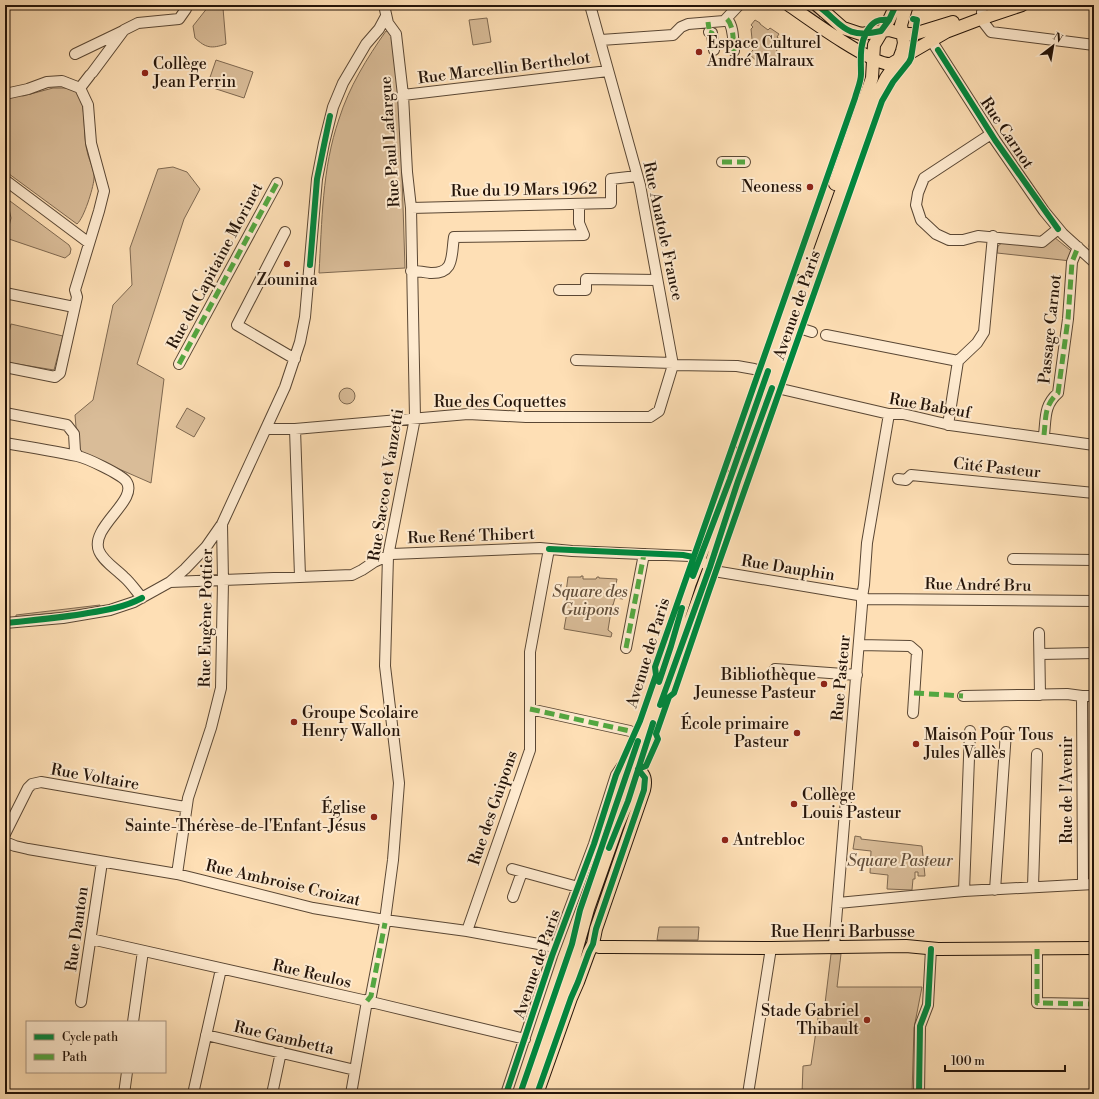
<svg xmlns="http://www.w3.org/2000/svg" width="1099" height="1099" font-family="'Libre Bodoni',serif">
	<style>
		.green { fill: #d9bc98; stroke: #7e6850 }
		.lines { fill: none; stroke-linecap: round; stroke-linejoin: round }
		.minor-casing { stroke: #5a4734; stroke-width: 12 }
		.major-casing { stroke: #241409; stroke-width: 14 }
		.minor { stroke: #feeacf; stroke-width: 10 }
		.major { stroke: #fedfb5; stroke-width: 12 }
		.quiet { stroke: #53a841; stroke-width: 5; stroke-dasharray: 10 5; stroke-linecap: butt }
		.cycleway-casing { stroke: #feeacf; stroke-width: 8 }
		.cycleway { stroke: #00873e; stroke-width: 6 }
		.poi-dot { fill: #8f2418; stroke: #feeacf; stroke-width: 1.5 }
		.labels { text-anchor: middle; dominant-baseline: central; stroke-width: 4; stroke-linejoin: round; paint-order: stroke }
		.poi-label { font-size: 16px; fill: #241409; stroke: #feeacf; text-anchor: start }
		.street-label { font-size: 16px; fill: #241409; stroke: #feeacf }
		.park-label { font-size: 16px; font-style: italic; fill: #634f3b; stroke: #feeacf }
	</style>
	<rect width="100%" height="100%" fill="#fedfb5"/>
	<filter id="stains"><feTurbulence type="fractalNoise" baseFrequency=".005" numOctaves="4"/><feColorMatrix values="0 0 0 0 .2 0 0 0 0 .09 0 0 0 0 .02 0 0 0 .5 -.17"/></filter>
	<radialGradient id="worn" r=".72"><stop offset=".6" stop-color="#630" stop-opacity="0"/><stop offset="1" stop-color="#630" stop-opacity=".3"/></radialGradient>
	<path class="green" d="M 799,5 L 805,5 L 820,16 L 818,19 Z
		M 208,7 L 223,8 L 226,44 C 211,49 206,48 195,38 L 193,26 Z
		M 487,18 L 491,42 L 473,45 L 469,20 Z
		M 755,20 L 760,23 L 760,24 L 768,30 L 770,28 L 779,34 L 777,37 L 783,42 L 789,41 L 790,44 L 776,46 L 778,58 L 775,58 L 774,57 L 760,64 L 749,54 L 757,46 L 754,43 L 754,39 L 752,39 L 751,29 L 753,27 L 751,25 Z
		M 386,31 L 392,33 L 400,111 L 405,268 L 319,273 C 322,222 322,168 339,119 C 349,87 367,58 386,31 Z
		M 216,60 L 253,72 L 244,98 L 207,86 Z
		M 53,88 L 68,88 L 79,92 C 87,112 82,135 88,155 C 90,162 95,172 94,179 C 93,189 84,218 77,224 L 5,171 L 5,95 L 10,93 L 23,96 Z
		M 173,167 L 187,172 L 200,189 L 184,219 L 137,364 L 164,379 L 151,483 L 78,451 L 75,415 L 93,400 L 113,305 L 132,285 L 130,248 L 158,169 Z
		M 10,201 L 69,245 L 71,249 L 70,254 L 65,258 L 6,238 L 11,218 L 8,204 Z
		M 1094,207 L 1094,251 L 1089,247 Z
		M 1054,237 L 1075,254 L 1071,261 L 997,253 L 998,246 L 1003,242 Z
		M 11,324 L 63,336 L 54,370 L 5,362 L 5,349 Z
		M339 396a8 8 0 1 1 16 0a8 8 0 1 1-16 0Z
		M 187,408 L 205,418 L 194,437 L 176,427 Z
		M 581,576 L 583,576 L 583,579 L 596,579 L 597,577 L 599,577 L 599,578 L 617,579 L 615,590 L 616,590 L 616,593 L 624,595 L 623,599 L 615,598 L 613,605 L 612,605 L 608,630 L 612,633 L 611,637 L 564,629 L 567,612 L 564,611 L 567,593 L 566,592 L 568,577 L 581,577 Z
		M 100,605 L 100,607 L 64,612 L 16,617 L 16,615 Z
		M 855,836 L 861,837 L 861,839 L 922,846 L 925,876 L 918,876 L 918,872 L 915,872 L 915,879 L 913,879 L 912,890 L 887,889 L 888,875 L 870,873 L 871,851 L 853,849 Z
		M 659,927 L 699,927 L 698,940 L 657,940 Z
		M 831,954 L 841,954 L 837,987 L 922,987 L 914,1028 L 912,1094 L 802,1094 L 803,1066 L 811,1065 L 819,1011 L 824,1012 Z"/>
	<g class="lines">
		<defs>
			<path id="minor" d="M 384,5 L 388,23 L 396,34 L 403,95 L 407,172 L 411,208 L 415,418 L 388,556 L 385,666 L 399,783 L 393,860 L 385,920
				M 982,12 L 984,23 L 991,32 L 1094,45
				M 727,19 C 734,26 733,41 734,51
				M 709,32 L 712,33 L 714,50
				M 601,40 L 673,35 L 681,27 L 688,24 L 724,21 L 739,5
				M 931,40 L 995,140 L 1044,211 L 1063,234 L 1094,262
				M 75,54 L 123,31
				M 92,73 L 124,30 L 138,23 L 179,19 L 186,9
				M 80,88 L 90,75
				M 5,94 L 28,89 L 47,82 L 62,81 L 80,88 L 88,105 L 91,143 L 104,191 L 99,211 L 75,290 L 77,297 L 60,373 L 55,377 L 5,367
				M 403,95 L 608,71
				M 991,134 L 924,178 L 918,193 L 916,205 L 921,220 L 936,234 L 949,240 L 963,240 L 978,236 L 1042,242 L 1058,229
				M 722,162 L 745,162
				M 5,180 L 89,243
				M 411,208 L 611,203 L 611,179 L 637,176
				M 285,232 L 237,325 L 295,359
				M 411,271 C 418,271 423,272 430,273 C 455,274 451,256 454,237 L 584,235 L 579,223 L 579,204
				M 559,290 L 586,290 L 586,279 L 657,280
				M 5,293 L 74,307
				M 793,326 L 812,332
				M 826,335 L 958,361
				M 576,360 L 673,363
				M 958,361 L 977,343 L 984,332 L 993,236
				M 179,364 L 277,183
				M 673,365 L 737,366 L 754,369 L 774,375
				M 764,385 L 889,414 L 903,414 L 950,425 L 1094,445
				M 5,413 L 67,425 L 74,434 L 75,451 L 78,456
				M 948,425 L 958,361
				M 266,429 L 295,429 L 468,414 L 526,417 L 650,417 L 659,411 L 673,365 L 640,185 L 590,5
				M 295,429 L 300,576
				M 1044,435 C 1046,418 1044,405 1058,393 L 1068,319 L 1072,262 L 1078,247
				M 5,443 C 29,447 53,451 77,456 C 87,458 120,474 126,481 C 140,500 89,527 99,551 C 103,561 116,569 124,577 C 131,583 136,591 142,598
				M 898,479 L 906,480 L 911,475 L 1094,493
				M 1013,559 L 1094,560
				M 170,582 L 352,575 L 362,570 L 374,562 L 392,554 L 540,548 L 572,551 L 690,556 C 701,559 709,568 720,572 L 858,595 L 867,599 L 1094,601
				M 5,623 L 63,618 L 110,610 L 134,602 L 170,582 L 185,569 L 206,547 L 222,524 L 285,387 L 300,342 L 305,317 L 317,179 L 324,143 L 333,107 L 343,83 L 366,44 L 379,29 L 386,16
				M 1039,633 L 1040,695
				M 859,645 L 910,646 L 917,652 L 913,713
				M 626,648 L 644,554
				M 1040,654 L 1094,653
				M 775,669 L 857,675
				M 963,696 L 1067,694 L 1082,696 L 1094,696
				M 1082,696 L 1083,884
				M 530,709 L 630,731
				M 5,834 L 28,788 L 32,784 L 41,782 L 185,807
				M 5,842 L 15,846 L 28,849 L 177,874 L 313,908 L 385,920 L 467,931 L 555,947
				M 512,869 L 578,887
				M 177,874 L 188,798 L 211,728 L 221,688 L 223,581 L 222,524
				M 1033,887 L 1037,754
				M 995,890 L 1006,732
				M 964,891 L 970,731
				M 513,897 L 522,872
				M 838,903 L 964,891 L 1094,884
				M 467,931 L 530,750 L 530,652 L 549,549
				M 91,939 L 367,1001 L 525,1039
				M 834,946 L 858,653 L 862,605 L 862,597 L 864,585 L 867,543 L 889,414
				M 1037,949 L 1037,1003 L 1094,1004
				M 367,1001 L 371,996 L 385,923
				M 81,1002 L 102,862
				M 133,1022 L 143,951
				M 206,1035 L 355,1070
				M 124,1094 L 127,1072
				M 193,1094 L 221,969
				M 272,1094 L 281,1052
				M 351,1094 L 367,1001
				M 506,1094 L 552,956 L 594,844 L 616,775 L 622,766 L 630,767
				M 748,1094 L 771,948
				M 919,1094 L 920,1026 L 928,1005 L 931,949"/>
			<path id="major" d="M 789,5 C 806,17 874,66 891,64 L 946,32 L 983,18 L 1022,5
				M 817,5 L 843,28 L 861,34 L 889,30 L 904,34 L 914,34 L 953,22
				M 835,184 L 872,78 L 874,45 L 889,20 L 896,5
				M 742,444 L 800,281
				M 610,824 L 671,646 L 680,614 L 690,583 L 731,477
				M 593,944 L 599,947 L 611,947 L 771,948 L 906,946 L 938,949 L 1094,948
				M 527,1094 L 573,962 L 588,909 L 617,827 L 628,801 L 649,735 L 710,567 L 738,481 L 847,175 L 856,155 L 877,96 L 886,78 L 899,59 L 902,51 L 904,43 L 901,25 L 907,5
				M 537,1094 L 571,998 L 578,982 L 589,952 L 593,944 L 596,929 L 644,790 C 647,778 644,771 632,767"/>
		</defs>
		<use href="#minor" class="minor-casing"/>
		<use href="#major" class="major-casing"/>
		<use href="#minor" class="minor"/>
		<use href="#major" class="major"/>
		<path class="quiet" d="M 727,19 C 734,26 733,41 734,51
			M 708,22 L 709,29
			M 709,32 L 712,33 L 714,50
			M 722,162 L 745,162
			M 179,364 L 277,183
			M 1044,435 C 1046,418 1044,405 1058,393 L 1068,319 L 1072,262 L 1078,247
			M 626,648 L 644,554
			M 914,693 L 963,696
			M 530,709 L 630,731
			M 1037,949 L 1037,1003 L 1094,1004
			M 367,1001 L 371,996 L 385,923"/>
		<defs>
			<path id="cycleway" d="M 817,5 C 842,23 844,40 881,31 L 889,20 L 896,5
				M 938,50 L 995,140 L 1058,229
				M 310,265 L 317,179 L 330,116
				M 549,549 L 683,555 L 693,557
				M 693,576 L 730,479 L 768,371
				M 5,623 C 33,620 61,618 88,613 C 107,610 125,607 142,598
				M 659,682 L 671,646 L 682,608
				M 660,705 L 710,567 L 738,481 L 772,388
				M 638,769 L 646,766 L 658,739 L 656,734 L 669,697 L 674,693 L 709,591 L 882,101 L 893,82 L 909,62 L 911,58 L 917,20 L 913,19
				M 609,848 L 628,801 L 653,723
				M 506,1094 L 552,956 L 594,844 L 616,775 L 640,721 L 656,675 L 655,667 L 855,98 C 857,90 861,82 861,74 C 861,58 859,46 867,31 C 873,21 878,19 889,20
				M 520,1094 L 572,944 L 580,910 L 638,741
				M 537,1094 L 571,998 L 578,982 L 589,952 L 593,944 L 596,929 L 644,790 L 645,778 L 638,769
				M 919,1094 L 920,1026 L 928,1005 L 931,949"/>
		</defs>
		<use href="#cycleway" class="cycleway-casing"/>
		<use href="#cycleway" class="cycleway"/>
	</g>
	<g class="poi-dot">
		<circle cx="699" cy="52" r="4"/>
		<circle cx="145" cy="73" r="4"/>
		<circle cx="810" cy="187" r="4"/>
		<circle cx="287" cy="264" r="4"/>
		<circle cx="824" cy="684" r="4"/>
		<circle cx="294" cy="722" r="4"/>
		<circle cx="797" cy="733" r="4"/>
		<circle cx="916" cy="744" r="4"/>
		<circle cx="794" cy="804" r="4"/>
		<circle cx="374" cy="817" r="4"/>
		<circle cx="725" cy="840" r="4"/>
		<circle cx="867" cy="1020" r="4"/>
	</g>
	<g class="labels">
		<g class="poi-label">
			<text x="707" y="43">Espace Culturel<tspan x="707" dy="18">André Malraux</tspan></text>
			<text x="153" y="64">Collège<tspan x="153" dy="18">Jean Perrin</tspan></text>
			<text x="802" y="187" text-anchor="end">Neoness</text>
			<text x="287" y="280" text-anchor="middle">Zounina</text>
			<text x="816" y="675" text-anchor="end">Bibliothèque<tspan x="816" dy="18">Jeunesse Pasteur</tspan></text>
			<text x="302" y="713">Groupe Scolaire<tspan x="302" dy="18">Henry Wallon</tspan></text>
			<text x="789" y="724" text-anchor="end">École primaire<tspan x="789" dy="18">Pasteur</tspan></text>
			<text x="924" y="735">Maison Pour Tous<tspan x="924" dy="18">Jules Vallès</tspan></text>
			<text x="802" y="795">Collège<tspan x="802" dy="18">Louis Pasteur</tspan></text>
			<text x="366" y="808" text-anchor="end">Église<tspan x="366" dy="18">Sainte-Thérèse-de-l'Enfant-Jésus</tspan></text>
			<text x="733" y="840">Antrebloc</text>
			<text x="859" y="1011" text-anchor="end">Stade Gabriel<tspan x="859" dy="18">Thibault</tspan></text>
		</g>
		<g class="street-label">
			<text transform="translate(504 68) rotate(-7)">Rue Marcellin Berthelot</text>
			<text transform="translate(1007 133) rotate(56)">Rue Carnot</text>
			<text transform="translate(390 142) rotate(-94)">Rue Paul Lafargue</text>
			<text transform="translate(524 190) rotate(-1)">Rue du 19 Mars 1962</text>
			<text transform="translate(663 231) rotate(78)">Rue Anatole France</text>
			<text transform="translate(215 266) rotate(-62)">Rue du Capitaine Morinet</text>
			<text transform="translate(797 305) rotate(-71)">Avenue de Paris</text>
			<text transform="translate(1050 329) rotate(-84)">Passage Carnot</text>
			<text x="500" y="402">Rue des Coquettes</text>
			<text transform="translate(930 406) rotate(10)">Rue Babeuf</text>
			<text transform="translate(997 468) rotate(6)">Cité Pasteur</text>
			<text transform="translate(386 485) rotate(-81)">Rue Sacco et Vanzetti</text>
			<text transform="translate(471 536) rotate(-2)">Rue René Thibert</text>
			<text transform="translate(788 568) rotate(9)">Rue Dauphin</text>
			<text transform="translate(978 585) rotate(1)">Rue André Bru</text>
			<text transform="translate(206 618) rotate(-89)">Rue Eugène Pottier</text>
			<text transform="translate(648 653) rotate(-73)">Avenue de Paris</text>
			<text transform="translate(841 678) rotate(-85)">Rue Pasteur</text>
			<text transform="translate(95 777) rotate(10)">Rue Voltaire</text>
			<text transform="translate(1067 790) rotate(-90)">Rue de l'Avenir</text>
			<text transform="translate(493 808) rotate(-71)">Rue des Guipons</text>
			<text transform="translate(283 883) rotate(13)">Rue Ambroise Croizat</text>
			<text transform="translate(77 929) rotate(-82)">Rue Danton</text>
			<text x="843" y="932">Rue Henri Barbusse</text>
			<text transform="translate(537 964) rotate(-71)">Avenue de Paris</text>
			<text transform="translate(312 974) rotate(13)">Rue Reulos</text>
			<text transform="translate(284 1038) rotate(13)">Rue Gambetta</text>
		</g>
		<g class="park-label">
			<text x="590" y="592">Square des<tspan x="590" dy="18">Guipons</tspan></text>
			<text x="900" y="861">Square Pasteur</text>
		</g>
	</g>
	<rect width="1099" height="1099" fill="none" stroke="#fedfb5" stroke-width="20"/>
	<rect x="6" y="6" width="1087" height="1087" fill="none" stroke="#241409" stroke-width="2"/>
	<rect x="10" y="10" width="1079" height="1079" fill="none" stroke="#241409"/>
	<rect x="26" y="1021" width="140" height="52" fill="#feeacf" stroke="#a79480"/>
	<rect x="34" y="1034" width="20" height="6" fill="#00873e" stroke="#a79480"/>
	<text x="62" y="1041" font-size="12" fill="#241409">Cycle path</text>
	<rect x="34" y="1054" width="20" height="6" fill="#53a841" stroke="#a79480"/>
	<text x="62" y="1061" font-size="12" fill="#241409">Path</text>
	<g transform="translate(1053 46) rotate(31)" stroke="#feeacf" stroke-width="3" paint-order="stroke">
	<path d="M0-3L7 15L0 10L-7 15Z" fill="#241409"/>
	<text y="-6" font-size="11" font-weight="bold" text-anchor="middle" fill="#241409">N</text>
	</g>
	<path d="M945 1065v6h120v-6" fill="none" stroke="#241409" stroke-width="2"/>
	<text x="951" y="1065" font-size="12" fill="#241409" stroke="#feeacf" stroke-width="3" paint-order="stroke">100 m</text>
	<rect width="100%" height="100%" filter="url(#stains)"/>
	<rect width="100%" height="100%" fill="url(#worn)"/>
</svg>
